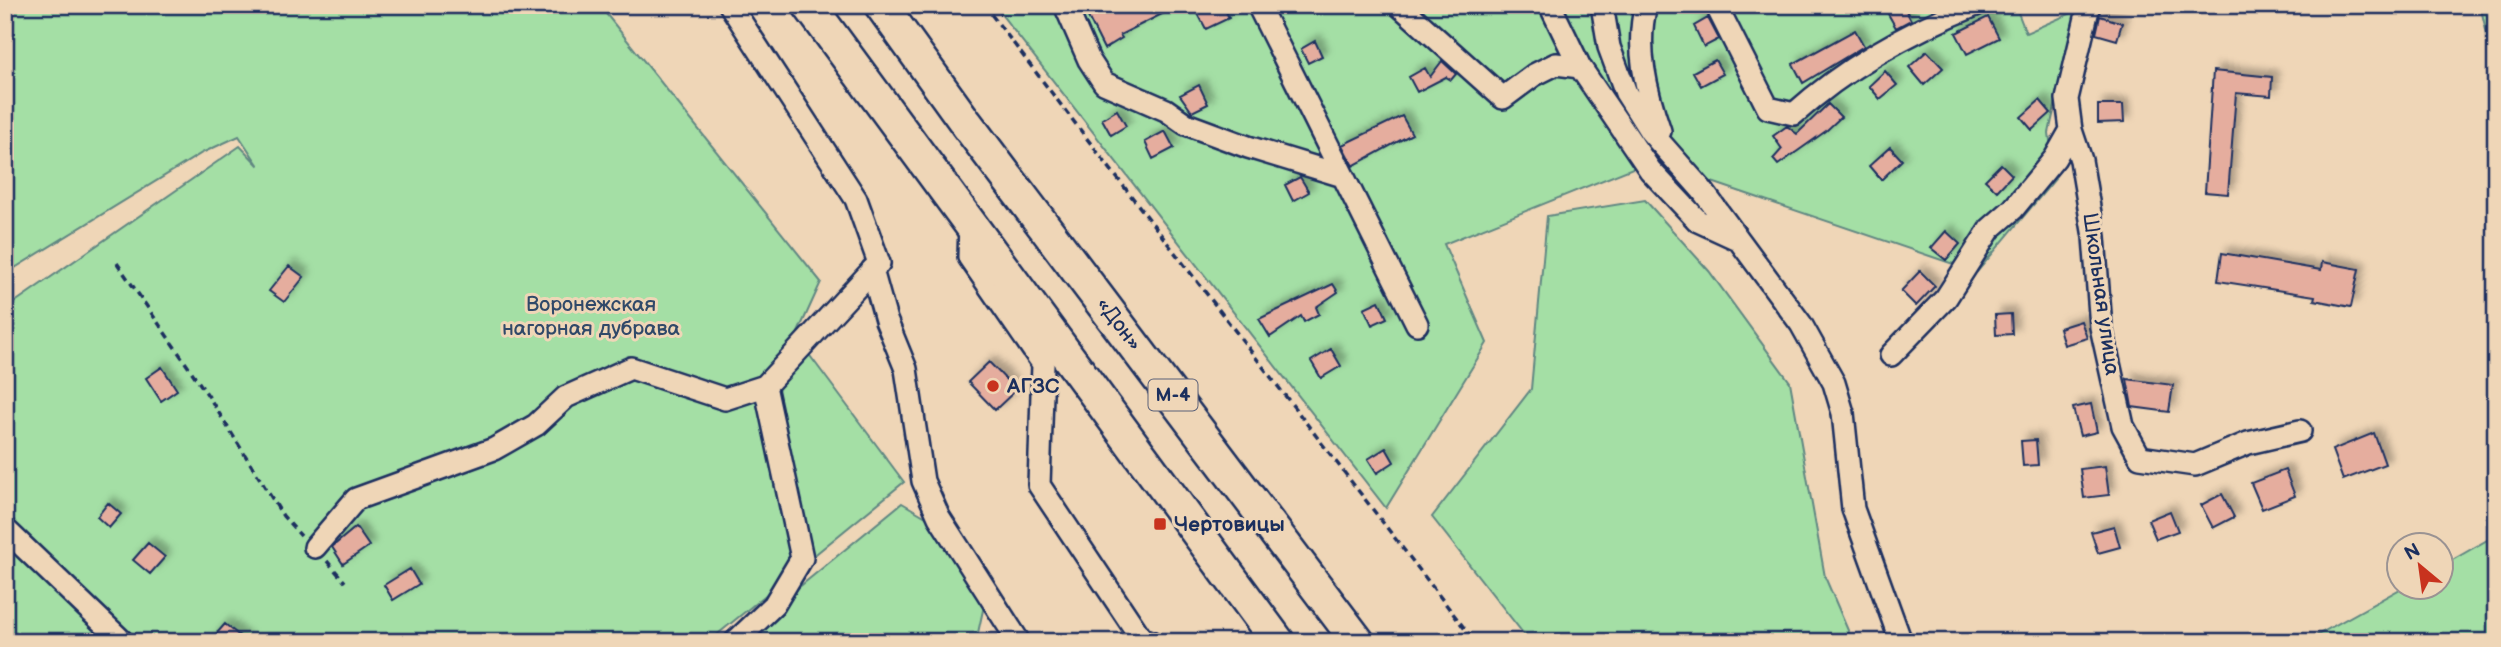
<svg xmlns="http://www.w3.org/2000/svg" width="2501" height="647" font-family="'Balsamiq Sans',sans-serif">
	<style>
		.green { fill: #a4dfa5; stroke: #608782; stroke-width: 2 }
		.building { fill: #e5ad9e; stroke: #1b2f5e; stroke-width: 2; filter: url(#shadow) }
		.lines { fill: none; stroke-linecap: round; stroke-linejoin: round }
		.minor-casing { stroke: #1b2f5e; stroke-width: 26 }
		.highway-casing { stroke: #1b2f5e; stroke-width: 37 }
		.path { stroke: #1b2f5e; stroke-width: 3.5; stroke-dasharray: 7 5; stroke-linecap: butt }
		.minor { stroke: #efd6b7; stroke-width: 21 }
		.highway { stroke: #efd6b7; stroke-width: 32 }
		.poi-dot { fill: #c8321e; stroke: #efd6b7; stroke-width: 2.5 }
		.labels { text-anchor: middle; dominant-baseline: central; stroke-width: 6; stroke-linejoin: round; paint-order: stroke }
		.shield { fill: #efd6b7; stroke: #5b6179; stroke-width: 2 }
		.shield-label { font-size: 19px; font-weight: bold; fill: #1b2f5e }
		.street-label { font-size: 21px; fill: #1b2f5e; stroke: #efd6b7 }
		.park-label { font-size: 21px; fill: #304969; stroke: #efd6b7 }
		.poi-label { font-size: 21px; font-weight: bold; fill: #1b2f5e; stroke: #efd6b7; text-anchor: start }
	</style>
	<defs>
		<filter id="shadow"><feDropShadow dx="6" dy="-6" stdDeviation="3.5" flood-color="#0004"/></filter>
	</defs>
	<rect width="100%" height="100%" fill="#efd6b7"/>
	<filter id="ink" filterUnits="userSpaceOnUse"><feTurbulence type="fractalNoise" baseFrequency=".0143" numOctaves="2"/><feDisplacementMap in="SourceGraphic" scale="14" xChannelSelector="R" yChannelSelector="G"/><feConvolveMatrix kernelMatrix="1 2 1 2 8 2 1 2 1" color-interpolation-filters="sRGB"/></filter>
	<g filter="url(#ink)">
		<path class="green" d="M 5,5 L 599,5 L 821,282 L 796,337 L 904,482 L 708,642 L 5,642 L 5,309 L 240,146 L 259,166 L 239,136 L 202,153 L 5,274 Z
			M 994,5 L 2015,5 L 2026,33 L 2076,11 L 2049,133 L 2055,179 L 1977,272 L 1650,161 L 1444,244 L 1487,343 L 1386,508 Z
			M 2480,5 L 2496,5 L 2496,72 Z
			M 1645,200 L 1709,271 L 1790,382 L 1825,577 L 1853,642 L 1530,642 L 1432,517 L 1531,389 L 1547,216 Z
			M 902,503 L 926,517 L 985,601 L 976,642 L 732,642 Z
			M 2496,535 L 2496,642 L 2305,642 L 2402,588 L 2442,588 L 2442,566 Z"/>
		<path class="building" d="M 1082,5 L 1180,5 L 1120,35 L 1122,38 L 1104,49 Z
			M 1206,5 L 1223,5 L 1229,18 L 1206,29 L 1196,10 Z
			M 1899,5 L 1903,5 L 1911,20 L 1896,28 L 1887,12 Z
			M 2100,16 L 2122,23 L 2117,40 L 2096,34 Z
			M 1988,17 L 1999,38 L 1967,54 L 1956,33 Z
			M 1708,18 L 1719,39 L 1704,47 L 1694,26 Z
			M 1855,30 L 1864,46 L 1803,83 L 1793,64 Z
			M 1315,41 L 1322,56 L 1308,63 L 1301,49 Z
			M 1927,51 L 1943,68 L 1924,85 L 1909,67 Z
			M 1715,60 L 1723,74 L 1701,86 L 1693,72 Z
			M 1442,61 L 1456,74 L 1451,80 L 1446,77 L 1417,92 L 1409,77 L 1425,68 L 1430,77 Z
			M 1885,71 L 1897,85 L 1880,99 L 1869,86 Z
			M 2213,71 L 2272,77 L 2271,96 L 2236,93 L 2228,194 L 2205,192 Z
			M 1199,85 L 1208,104 L 1192,112 L 1180,95 Z
			M 2040,100 L 2051,113 L 2032,130 L 2021,117 Z
			M 1828,104 L 1841,117 L 1826,131 L 1778,165 L 1773,159 L 1782,149 L 1773,136 L 1787,126 L 1797,134 Z
			M 2098,105 L 2123,105 L 2124,122 L 2098,123 Z
			M 1117,110 L 1126,126 L 1111,135 L 1102,119 Z
			M 1402,116 L 1412,134 L 1353,166 L 1342,145 Z
			M 1165,131 L 1174,148 L 1153,159 L 1145,142 Z
			M 1890,147 L 1902,160 L 1881,180 L 1869,166 Z
			M 2001,164 L 2012,175 L 1997,191 L 1985,180 Z
			M 1300,177 L 1309,192 L 1293,201 L 1285,185 Z
			M 1946,231 L 1960,244 L 1946,260 L 1931,248 Z
			M 2222,253 L 2321,270 L 2322,262 L 2359,269 L 2351,307 L 2314,300 L 2315,296 L 2218,281 Z
			M 289,266 L 304,277 L 284,302 L 269,291 Z
			M 1920,271 L 1935,286 L 1916,306 L 1901,291 Z
			M 1333,284 L 1338,292 L 1316,307 L 1319,314 L 1304,322 L 1301,316 L 1270,337 L 1259,319 Z
			M 1379,301 L 1387,318 L 1372,325 L 1364,308 Z
			M 2011,314 L 2012,334 L 1996,335 L 1995,315 Z
			M 2081,321 L 2087,338 L 2064,345 L 2059,328 Z
			M 1331,349 L 1341,366 L 1321,378 L 1311,361 Z
			M 989,362 L 1016,390 L 995,410 L 968,382 Z
			M 162,367 L 177,390 L 161,401 L 146,378 Z
			M 2127,379 L 2173,385 L 2169,412 L 2132,407 Z
			M 2091,404 L 2097,432 L 2080,436 L 2073,408 Z
			M 2374,433 L 2385,464 L 2343,480 L 2332,450 Z
			M 2036,440 L 2038,465 L 2023,466 L 2021,441 Z
			M 1386,448 L 1394,462 L 1377,473 L 1368,459 Z
			M 2105,466 L 2109,495 L 2084,498 L 2080,469 Z
			M 2285,470 L 2295,496 L 2262,509 L 2251,483 Z
			M 2222,494 L 2234,517 L 2213,528 L 2201,505 Z
			M 108,503 L 121,514 L 109,528 L 97,517 Z
			M 2170,511 L 2178,531 L 2156,539 L 2148,520 Z
			M 2114,526 L 2120,547 L 2098,553 L 2091,532 Z
			M 356,527 L 369,546 L 343,564 L 332,547 Z
			M 148,543 L 165,557 L 150,574 L 133,560 Z
			M 410,569 L 419,584 L 393,600 L 384,585 Z
			M 225,624 L 247,642 L 209,642 Z"/>
		<g class="lines">
			<defs>
				<path id="minor" d="M 1065,5 L 1089,60 L 1104,83 L 1166,110 L 1186,124 L 1248,147 L 1343,176
					M 1258,5 L 1417,324
					M 1399,5 L 1503,98 L 1534,75 L 1556,64 L 1580,67 L 1650,170 L 1698,221 L 1735,238
					M 1550,5 L 1580,67
					M 1602,5 L 1609,47 L 1626,93 L 1650,131 L 1702,190 L 1801,324 L 1834,383 L 1843,413 L 1853,509 L 1901,642
					M 1646,5 C 1635,47 1646,91 1660,131
					M 1716,5 L 1768,108 L 1794,114 C 1846,67 1911,31 1976,5
					M 2089,5 L 2067,99 L 2071,130 L 2081,160 L 2094,237 L 2101,327 L 2123,426 L 2140,457 L 2195,465 L 2248,443 L 2300,431
					M 970,222 L 969,257 L 1043,364 L 1039,485 L 1141,638 L 1151,642
					M 872,270 L 886,320 L 906,369 L 923,481 L 939,517 L 1019,642
					M 1891,355 L 1946,298 L 1990,229 L 2013,209 L 2055,158 L 2071,130
					M 5,529 L 123,642
					M 315,547 L 356,499 L 494,449 L 536,425 L 566,397 L 631,368 L 725,399 L 765,386 L 879,263 L 856,199 L 730,5
					M 735,642 L 774,605 L 802,558 L 765,386"/>
				<path id="highway" d="M 809,5 L 1278,642
					M 881,5 L 966,123 L 1358,642"/>
			</defs>
			<use href="#minor" class="minor-casing"/>
			<use href="#highway" class="highway-casing"/>
			<path class="path" d="M 984,5 L 1475,642
				M 117,263 L 209,397 L 283,516 L 301,536
				M 327,561 L 345,582"/>
			<use href="#minor" class="minor"/>
			<use href="#highway" class="highway"/>
		</g>
	</g>
	<g class="poi-dot">
		<circle cx="993" cy="386" r="7"/>
		<rect x="1153" y="517" width="14" height="14" rx="3.5"/>
	</g>
	<g class="labels">
		<rect class="shield" x="1148.5" y="379.5" width="49" height="31" rx="5"/>
		<g class="shield-label">
			<text x="1173" y="395">М-4</text>
		</g>
		<g class="street-label">
			<text transform="translate(2101 294) rotate(82)">Школьная улица</text>
			<text transform="translate(1119 324) rotate(53)">«Дон»</text>
		</g>
		<g class="park-label">
			<text x="591" y="304">Воронежская<tspan x="591" dy="24">нагорная дубрава</tspan></text>
		</g>
		<g class="poi-label">
			<text x="1007" y="386">АГЗС</text>
			<text x="1174" y="524">Чертовицы</text>
		</g>
	</g>
	<rect width="2501" height="647" fill="none" stroke="#efd6b7" stroke-width="28"/>
	<rect x="14" y="14" width="2473" height="619" fill="none" stroke="#1b2f5e" stroke-width="2.5" filter="url(#ink)"/>
	<g transform="translate(2420 566) rotate(331)"><circle r="33" fill="#efd6b7" stroke="#9a9393" stroke-width="2"/>
	<path d="M0-5L12 26L0 18L-12 26Z" fill="#c8321e"/>
	<text y="-10" font-size="19" font-weight="bold" text-anchor="middle" fill="#1b2f5e">N</text>
	</g>
</svg>
